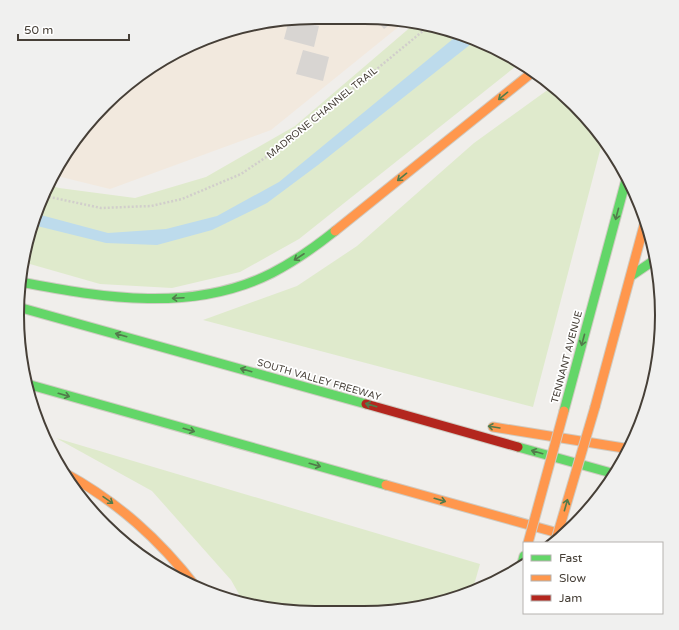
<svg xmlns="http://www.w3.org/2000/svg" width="679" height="630" font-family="'Varela Round',sans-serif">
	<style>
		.commercial { fill: #f2e9de }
		.green { fill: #dfeacc }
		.water { fill: #bddbec }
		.building { fill: #d8d5d2 }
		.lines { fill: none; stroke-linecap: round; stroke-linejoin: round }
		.fast-casing { stroke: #cfcbc2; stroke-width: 11 }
		.slow-casing { stroke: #cfcbc2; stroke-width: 11 }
		.jam-casing { stroke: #cfcbc2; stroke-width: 11 }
		.path { stroke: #d1cecb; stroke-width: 2.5; stroke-dasharray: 2 2; stroke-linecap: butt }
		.fast { stroke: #63d668; stroke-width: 9 }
		.slow { stroke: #ff974d; stroke-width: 9 }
		.jam { stroke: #b3261e; stroke-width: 9 }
		.slow-bridge-casing { stroke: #cfcbc2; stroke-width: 11; stroke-linecap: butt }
		.slow-bridge { stroke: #ff974d; stroke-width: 9 }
		.oneway { stroke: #527b4b }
		.labels { text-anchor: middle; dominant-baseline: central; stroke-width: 3.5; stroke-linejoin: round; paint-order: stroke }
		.street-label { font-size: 10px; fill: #463f37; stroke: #fff }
		.rim { fill: none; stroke: #463f37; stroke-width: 2 }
	</style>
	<rect width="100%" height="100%" fill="#f0eeeb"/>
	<path class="commercial" d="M 315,17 L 402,24 L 271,130 L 110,189 L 53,175 L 57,166 L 91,119 L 133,79 L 183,48 L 257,23 Z"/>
	<path class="green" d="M 413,25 L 441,27 L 496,48 L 520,63 L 299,239 L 240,272 L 172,288 L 100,284 L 23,262 L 27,238 L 49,185 L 59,188 L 135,198 L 206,177 L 295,126 Z
		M 553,86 L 588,118 L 603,139 L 533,407 L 203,320 L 297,286 L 357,246 L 474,143 Z
		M 656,366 L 652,392 L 644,414 L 640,413 Z
		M 56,438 L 480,564 L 472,592 L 460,597 L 403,610 L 257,607 L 244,603 L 231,580 L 152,491 Z"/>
	<path class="water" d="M 459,34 L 476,40 L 318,165 L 267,203 L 212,230 L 157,245 L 106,243 L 33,225 L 37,214 L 108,233 L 166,229 L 217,216 L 279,182 Z"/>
	<path class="building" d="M 292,19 L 319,26 L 314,47 L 284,39 L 289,20 Z
		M 378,22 L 392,23 L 384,29 Z
		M 303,50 L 329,57 L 323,81 L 296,74 Z"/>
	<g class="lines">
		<defs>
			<path id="fast" d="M 631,276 L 656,259
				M 20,282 C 104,298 193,313 272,273 C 295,261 315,247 335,231
				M 18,307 L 366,404
				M 27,384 L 386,485
				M 564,411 L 627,176
				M 518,447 L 615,474
				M 521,567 L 524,556"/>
			<path id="slow" d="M 335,231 L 534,71
				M 595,407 L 646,218
				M 493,427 L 630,449
				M 63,472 C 118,502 159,539 197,588
				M 386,485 L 565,535"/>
			<path id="jam" d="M 366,404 L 518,447"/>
		</defs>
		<use href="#fast" class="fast-casing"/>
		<use href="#slow" class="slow-casing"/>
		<use href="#jam" class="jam-casing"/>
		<path class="path" d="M 45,196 L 101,208 L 151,206 L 182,199 L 241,174 L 287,143 L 429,26"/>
		<use href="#fast" class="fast"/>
		<use href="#slow" class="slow"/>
		<use href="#jam" class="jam"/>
		<defs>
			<path id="slow-bridge" d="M 528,543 L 564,411
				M 555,543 L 595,407"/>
		</defs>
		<use href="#slow-bridge" class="slow-bridge-casing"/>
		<use href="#slow-bridge" class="slow-bridge"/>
	</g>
	<defs><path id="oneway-shaft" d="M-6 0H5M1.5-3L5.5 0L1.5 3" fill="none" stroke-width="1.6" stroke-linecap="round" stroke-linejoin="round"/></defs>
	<g class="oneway">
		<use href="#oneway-shaft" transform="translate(503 96) rotate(141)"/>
		<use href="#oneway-shaft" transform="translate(402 177) rotate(141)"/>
		<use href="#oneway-shaft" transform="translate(617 214) rotate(105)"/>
		<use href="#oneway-shaft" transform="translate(299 257) rotate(147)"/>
		<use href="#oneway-shaft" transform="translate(178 298) rotate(177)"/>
		<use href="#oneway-shaft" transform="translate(121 335) rotate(-164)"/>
		<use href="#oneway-shaft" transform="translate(583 340) rotate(105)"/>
		<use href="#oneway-shaft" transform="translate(246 370) rotate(-164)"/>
		<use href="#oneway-shaft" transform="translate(64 395) rotate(16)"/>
		<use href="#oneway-shaft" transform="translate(371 405) rotate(-164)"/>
		<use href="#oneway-shaft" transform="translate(494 427) rotate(-171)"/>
		<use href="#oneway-shaft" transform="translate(189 430) rotate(16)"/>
		<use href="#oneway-shaft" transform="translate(537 452) rotate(-164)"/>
		<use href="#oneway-shaft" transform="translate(315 465) rotate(16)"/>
		<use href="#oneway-shaft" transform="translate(108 500) rotate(35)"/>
		<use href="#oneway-shaft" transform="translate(440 500) rotate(16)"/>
		<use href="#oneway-shaft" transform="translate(566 505) rotate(-74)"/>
	</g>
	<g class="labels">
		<g class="street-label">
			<text transform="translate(322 113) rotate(-39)">MADRONE CHANNEL TRAIL</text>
			<text transform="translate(567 357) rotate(-75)">TENNANT AVENUE</text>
			<text transform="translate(319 380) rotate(16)">SOUTH VALLEY FREEWAY</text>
		</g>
	</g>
	<path d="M0 0H679V630H0ZM315 24H364A291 291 0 0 1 655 315V315A291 291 0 0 1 364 606H315A291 291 0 0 1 24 315V315A291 291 0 0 1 315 24Z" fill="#f0f0ef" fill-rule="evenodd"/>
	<path class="rim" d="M315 24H364A291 291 0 0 1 655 315V315A291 291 0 0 1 364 606H315A291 291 0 0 1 24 315V315A291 291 0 0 1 315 24Z"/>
	<rect x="523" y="542" width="140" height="72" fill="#ffffff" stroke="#b5b2af"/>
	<rect x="531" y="555" width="20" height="6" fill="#63d668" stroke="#b5b2af"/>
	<text x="559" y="562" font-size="12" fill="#463f37">Fast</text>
	<rect x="531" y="575" width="20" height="6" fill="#ff974d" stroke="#b5b2af"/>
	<text x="559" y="582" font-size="12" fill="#463f37">Slow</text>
	<rect x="531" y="595" width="20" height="6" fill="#b3261e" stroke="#b5b2af"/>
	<text x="559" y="602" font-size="12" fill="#463f37">Jam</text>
	<path d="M18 34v6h111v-6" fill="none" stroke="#463f37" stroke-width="2"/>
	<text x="24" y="34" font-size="12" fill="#463f37" stroke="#ffffff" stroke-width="3" paint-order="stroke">50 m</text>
</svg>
